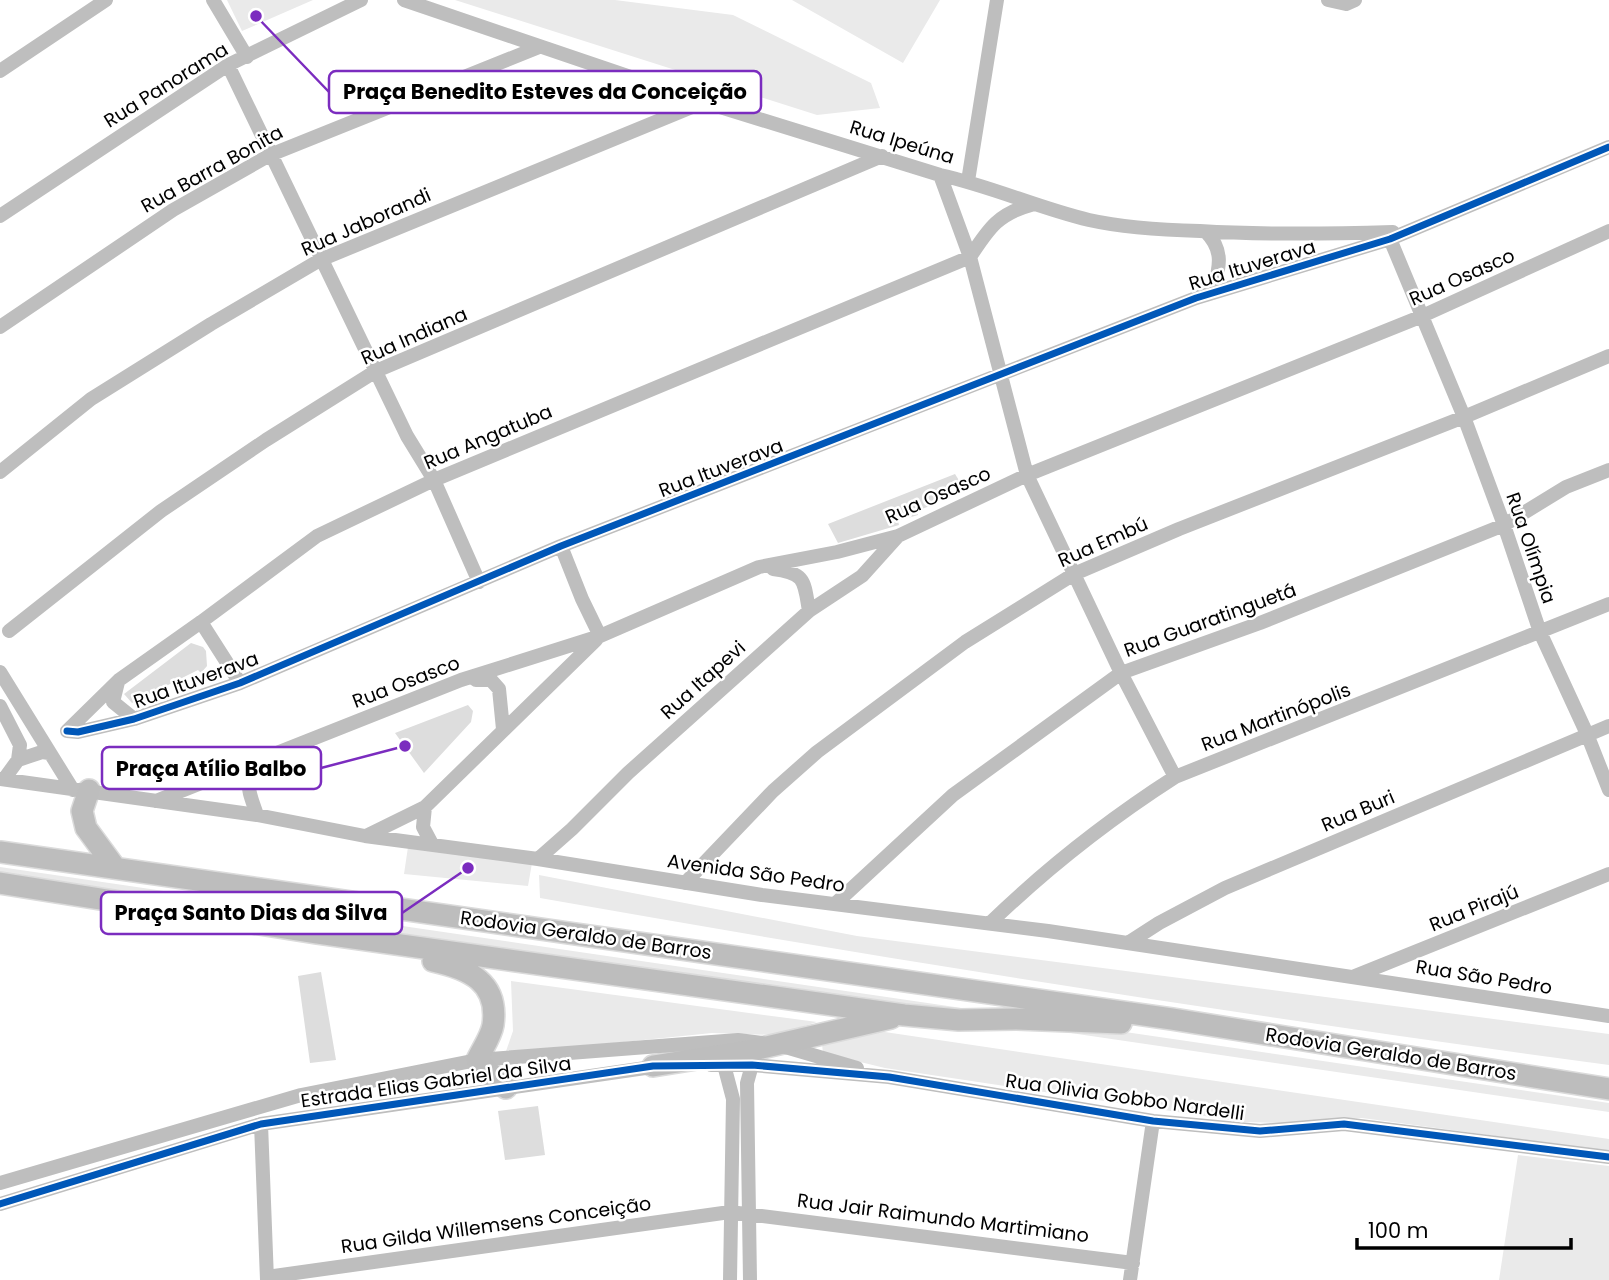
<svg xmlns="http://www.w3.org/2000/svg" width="1609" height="1280" font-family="Poppins,sans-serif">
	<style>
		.green { fill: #eaeaea }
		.building { fill: #ddd }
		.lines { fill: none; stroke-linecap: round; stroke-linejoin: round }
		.highway-casing { stroke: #dbdbdb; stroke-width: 24 }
		.minor { stroke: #bebebe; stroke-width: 14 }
		.highway { stroke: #bdbdbd; stroke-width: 21 }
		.cycleway-casing { stroke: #fff; stroke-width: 11 }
		.cycleway { stroke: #0057b8; stroke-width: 7 }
		.labels { text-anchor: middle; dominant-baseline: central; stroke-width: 5; stroke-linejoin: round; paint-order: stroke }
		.street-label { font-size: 19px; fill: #000; stroke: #fff }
		.leader { fill: none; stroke: #7b2cbf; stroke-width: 2.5 }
		.callout-dot { fill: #7b2cbf; stroke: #fff; stroke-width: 2.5 }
		.callout { fill: #fff; stroke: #7b2cbf; stroke-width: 2.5 }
		.callout-label { font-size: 21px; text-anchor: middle; font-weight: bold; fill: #000 }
	</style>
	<rect width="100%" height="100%" fill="#fff"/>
	<path class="green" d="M 227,0 L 313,0 L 242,31 Z
		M 455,0 L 615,0 L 733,15 L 871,83 L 880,108 L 817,115 Z
		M 792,0 L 940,0 L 903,63 Z
		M 408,847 L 532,863 L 528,886 L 404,874 Z
		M 0,867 L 1609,1103 L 1609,1112 L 0,876 Z
		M 539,875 L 857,936 L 1609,1034 L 1609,1065 C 1252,1017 895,961 540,898 Z
		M 511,981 L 817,1022 L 776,1035 L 712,1033 L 505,1054 L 513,1031 Z
		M 878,1031 L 1609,1139 L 1609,1151 L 1362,1118 L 1282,1123 L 1244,1122 L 885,1068 L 823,1053 L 822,1044 Z
		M 1518,1155 L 1609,1166 L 1609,1280 L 1499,1280 Z"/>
	<path class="building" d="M 955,474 L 960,482 L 960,491 L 955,484 L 934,491 L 937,503 L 917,511 L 918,515 L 898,521 L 899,525 L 838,543 L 828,524 Z
		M 191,643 L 203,647 L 206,651 L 207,666 L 201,673 L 198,670 L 132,703 L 124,694 Z
		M 468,705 L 473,711 L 471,722 L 424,773 L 395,733 Z
		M 321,972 L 336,1060 L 310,1063 L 298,976 Z
		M 538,1106 L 545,1155 L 505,1160 L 498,1111 Z"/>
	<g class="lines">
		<defs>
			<path id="highway" d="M 89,790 L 82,811 L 86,828 L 114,866
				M 0,852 L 1172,1019 L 1609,1089
				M 0,883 L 316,933 L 904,1015 L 959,1020 L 1016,1019 L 1121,1023
				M 433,961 C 469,969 499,982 493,1025 C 491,1037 482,1049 477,1060 L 506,1088
				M 653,1066 L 753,1050 L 891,1018"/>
		</defs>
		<use href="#highway" class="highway-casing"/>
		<path class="minor" d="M 213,0 L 247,57
			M 404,0 L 704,102 L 940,175 C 991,186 1038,208 1089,220 C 1125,228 1163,230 1200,231 C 1264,235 1328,234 1393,232
			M 1328,0 L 1346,4 L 1355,0
			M 228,65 L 407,436 L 434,480 L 479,582
			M 0,71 L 106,0
			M 940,175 L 970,257 L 1027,475 L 1121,673 L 1175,777
			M 968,181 L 997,0
			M 0,216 L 228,65 L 361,0
			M 1206,232 C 1225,251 1219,269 1213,293
			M 1390,239 L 1464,417 L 1504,525 L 1540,632 L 1587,734 L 1609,790
			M 0,327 L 173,210 L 270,155 L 539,47
			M 0,472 L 91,399 L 211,324 L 320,260 L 704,102
			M 561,546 L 582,599 L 600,636
			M 773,569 C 806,573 804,581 809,611
			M 201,622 L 240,683
			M 9,631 L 161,511 L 266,440 L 376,371 L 882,156
			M 0,672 L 73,790
			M 476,680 L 491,680 L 499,689 L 503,729
			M 118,682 L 113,702 L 134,719
			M 0,706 L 20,745 L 18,760 L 4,779
			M 67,731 L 78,732 L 134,719 L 240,683 L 561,546 L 1196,298 L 1390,239 L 1609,147
			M 67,731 L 119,680 L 201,622 L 317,536 L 434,480 L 970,257 C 988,230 997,214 1031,205
			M 18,760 L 42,752 L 49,753
			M 0,779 L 257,815 L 365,836 L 538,859 L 762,895 L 1048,931 L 1609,1016
			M 156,801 L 461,680 L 600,636 L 759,567 L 837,552 L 898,536 L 1027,475 L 1420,317 L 1609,231
			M 425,807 L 423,827 L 432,844
			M 257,815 C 248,788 242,782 264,761
			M 366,836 L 425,807 L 596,640
			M 538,859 L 572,829 L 628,773 L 809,611 L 862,576 L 898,536
			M 685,883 L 773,791 L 817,752 L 965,642 L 1074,574 L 1179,529 L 1464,417 L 1609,356
			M 835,904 L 953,795 L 1121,673 L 1260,623 L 1504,525 L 1566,487 L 1609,470
			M 990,923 C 1048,867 1108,820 1175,777 L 1609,604
			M 1128,943 L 1159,923 L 1225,888 L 1609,726
			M 1355,976 L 1609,874
			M 782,1046 L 857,1068
			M 711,1065 L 752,1065 L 889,1077 L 1153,1121 L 1260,1131 L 1344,1124 L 1609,1157
			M 724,1065 L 733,1099 L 730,1280
			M 261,1124 L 267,1280
			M 0,1183 L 301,1095 L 477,1060 L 738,1040 L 762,1043
			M 0,1204 L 261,1124 L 659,1066
			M 267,1277 L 730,1212 L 1133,1263
			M 750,1280 L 747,1083 L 752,1065
			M 1130,1280 L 1153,1121"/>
		<use href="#highway" class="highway"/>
		<defs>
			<path id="cycleway" d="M 67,731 L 78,732 L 134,719 L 240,683 L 561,546 L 1196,298 L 1390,239 L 1609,147
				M 0,1204 L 261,1124 L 653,1066 L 752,1065 L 889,1077 L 1153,1121 L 1260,1131 L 1344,1124 L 1609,1157"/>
		</defs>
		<use href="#cycleway" class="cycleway-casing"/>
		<use href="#cycleway" class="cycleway"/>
	</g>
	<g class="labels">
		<g class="street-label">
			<text transform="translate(166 85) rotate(-32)">Rua Panorama</text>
			<text transform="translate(902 142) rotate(17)">Rua Ipeúna</text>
			<text transform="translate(212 169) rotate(-29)">Rua Barra Bonita</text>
			<text transform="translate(366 222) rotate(-24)">Rua Jaborandi</text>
			<text transform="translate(1252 265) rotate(-17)">Rua Ituverava</text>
			<text transform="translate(1462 277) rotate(-24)">Rua Osasco</text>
			<text transform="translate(414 336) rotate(-24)">Rua Indiana</text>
			<text transform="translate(488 437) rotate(-23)">Rua Angatuba</text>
			<text transform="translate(721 468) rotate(-21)">Rua Ituverava</text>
			<text transform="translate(938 495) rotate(-24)">Rua Osasco</text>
			<text transform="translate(1103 542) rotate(-24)">Rua Embú</text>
			<text transform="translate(1531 548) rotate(71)">Rua Olímpia</text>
			<text transform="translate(1210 620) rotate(-20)">Rua Guaratinguetá</text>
			<text transform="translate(196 680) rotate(-20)">Rua Ituverava</text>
			<text transform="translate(703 680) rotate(-42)">Rua Itapevi</text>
			<text transform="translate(406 682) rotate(-21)">Rua Osasco</text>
			<text transform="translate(1276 717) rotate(-21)">Rua Martinópolis</text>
			<text transform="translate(1358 811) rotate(-23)">Rua Buri</text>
			<text transform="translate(756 873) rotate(8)">Avenida São Pedro</text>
			<text transform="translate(1474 908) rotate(-22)">Rua Pirajú</text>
			<text transform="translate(586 935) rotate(8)">Rodovia Geraldo de Barros</text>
			<text transform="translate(1484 977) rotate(9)">Rua São Pedro</text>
			<text transform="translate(1391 1054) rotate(9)">Rodovia Geraldo de Barros</text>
			<text transform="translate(436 1082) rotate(-8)">Estrada Elias Gabriel da Silva</text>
			<text transform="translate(1125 1097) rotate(8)">Rua Olivia Gobbo Nardelli</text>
			<text transform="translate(943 1218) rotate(7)">Rua Jair Raimundo Martimiano</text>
			<text transform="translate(496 1225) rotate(-8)">Rua Gilda Willemsens Conceição</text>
		</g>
	</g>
	<path class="leader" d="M256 16L329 92M405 746L321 768M468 868L402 913"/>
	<g class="callout-dot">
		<circle cx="256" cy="16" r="7"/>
		<circle cx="405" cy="746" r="7"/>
		<circle cx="468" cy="868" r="7"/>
	</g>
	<g class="callout">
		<rect x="329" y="71" width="432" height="42" rx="7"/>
		<rect x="102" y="747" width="219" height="42" rx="7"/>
		<rect x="101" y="892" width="301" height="42" rx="7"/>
	</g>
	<g class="callout-label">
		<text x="545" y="99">Praça Benedito Esteves da Conceição</text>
		<text x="211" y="776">Praça Atílio Balbo</text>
		<text x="251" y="920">Praça Santo Dias da Silva</text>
	</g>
	<path d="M1357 1238v10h214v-10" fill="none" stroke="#000000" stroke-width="3.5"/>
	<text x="1368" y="1238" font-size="21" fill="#000000" stroke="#ffffff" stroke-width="5" paint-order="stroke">100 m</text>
</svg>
